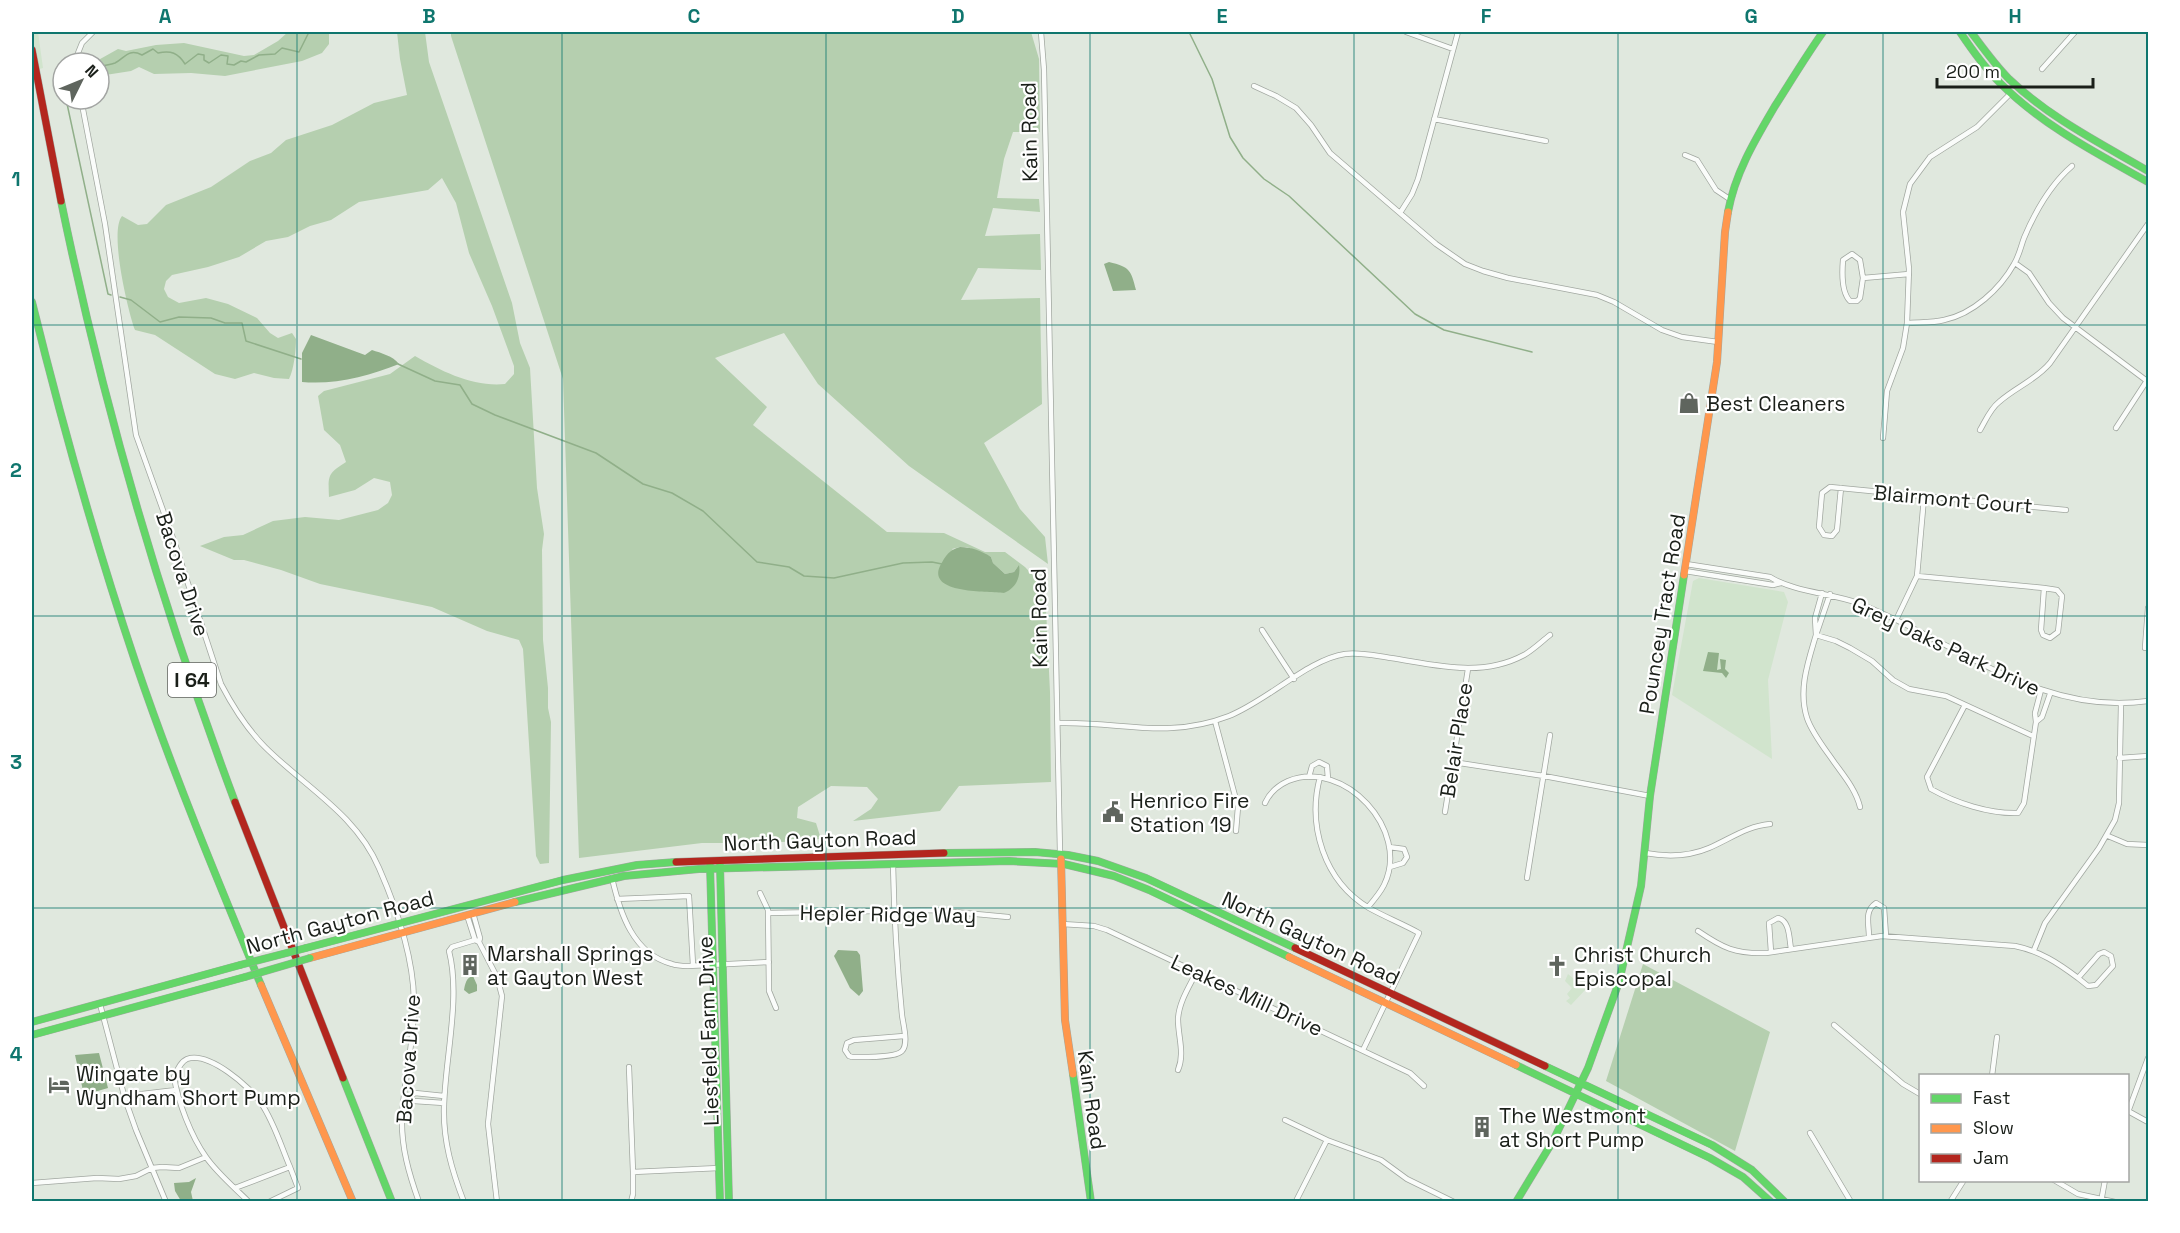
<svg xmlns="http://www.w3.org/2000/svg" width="2180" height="1233" font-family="'Space Grotesk',sans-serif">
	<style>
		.green { fill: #d1e4cd }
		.forest { fill: #b5cfaf; fill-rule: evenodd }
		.water { fill: #90af89 }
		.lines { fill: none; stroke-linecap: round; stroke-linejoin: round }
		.stream { stroke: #90af89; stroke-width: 1.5 }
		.street-casing { stroke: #a1a7a0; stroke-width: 6 }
		.fast-casing { stroke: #a1a7a0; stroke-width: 8 }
		.slow-casing { stroke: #a1a7a0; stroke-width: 8 }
		.jam-casing { stroke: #a1a7a0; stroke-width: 8 }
		.street { stroke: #fafcfa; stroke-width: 4.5 }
		.fast { stroke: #63d668; stroke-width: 7 }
		.slow { stroke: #ff974d; stroke-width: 7 }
		.jam { stroke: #b3261e; stroke-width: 7 }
		.fast-bridge-casing { stroke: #a1a7a0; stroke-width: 8; stroke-linecap: butt }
		.fast-bridge { stroke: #63d668; stroke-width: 7 }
		.grid { fill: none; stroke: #0f766e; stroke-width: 1.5; stroke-opacity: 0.55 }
		.labels { text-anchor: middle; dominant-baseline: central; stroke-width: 4.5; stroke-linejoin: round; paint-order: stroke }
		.shield { fill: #fff; stroke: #5f625e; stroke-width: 1.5 }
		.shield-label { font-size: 20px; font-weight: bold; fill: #1a1f19 }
		.street-label { font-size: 21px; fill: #1a1f19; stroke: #fff }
		.poi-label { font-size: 21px; fill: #1a1f19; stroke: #fff; text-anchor: start }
		.neatline { fill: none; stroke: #0f766e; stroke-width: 2 }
		.grid-label { font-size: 20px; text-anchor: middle; font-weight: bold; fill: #0f766e }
	</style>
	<rect width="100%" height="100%" fill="#e0e8de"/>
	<path class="green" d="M 32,32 L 38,32 L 43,68 L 32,71 Z
		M 1699,578 L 1784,592 L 1788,602 L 1768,680 L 1772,759 L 1672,695 L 1693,581 Z
		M 1568,974 L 1586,989 L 1571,1005 L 1566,1001 L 1570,998 L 1567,994 L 1572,988 L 1565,981 Z"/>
	<path class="forest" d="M 288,32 L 329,32 L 329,44 L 322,53 L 302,61 L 225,76 L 191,73 L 154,74 L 139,67 L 131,71 L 99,76 L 99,63 L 93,63 L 118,49 L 126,51 L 156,45 L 184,43 L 244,56 L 254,55 L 278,41 Z
		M 397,32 L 425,32 L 429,62 L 512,303 L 520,343 L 530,368 L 537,488 L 544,534 L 542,550 L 543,640 L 548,688 L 548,708 L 551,722 L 549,863 L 540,864 L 536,856 L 524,664 L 523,649 L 519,640 L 487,631 L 432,607 L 320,584 L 281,570 L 244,560 L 234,560 L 200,546 L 224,537 L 243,535 L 273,521 L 305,517 L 339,520 L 378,510 L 388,503 L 392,495 L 390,482 L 374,478 L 355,490 L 329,497 C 328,474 328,474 346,462 L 340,445 L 324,430 L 318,396 L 324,391 L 390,374 L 415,356 C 443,372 473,387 505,384 L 514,374 L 514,366 L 492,306 L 469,253 L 456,203 L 442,178 L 428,190 L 359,202 L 331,220 L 310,226 L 288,237 L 266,241 L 239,257 L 208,267 L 172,275 L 166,281 L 164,289 L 168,297 L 179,303 L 206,298 L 228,304 L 257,318 L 270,333 L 278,338 L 292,333 L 296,339 C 296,349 294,370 289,379 L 274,378 L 254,373 L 235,379 L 215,374 L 155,335 L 135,330 C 128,311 109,232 122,216 L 138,225 L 147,224 L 166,205 L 211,187 L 250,161 L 271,153 L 286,140 L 332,125 L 374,103 L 407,95 L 400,59 Z
		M 451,32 L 1031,32 L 1039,59 L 1040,132 L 1013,132 L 1004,159 L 997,198 L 1039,199 L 1040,212 L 993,208 L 985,236 L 1040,234 L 1041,270 L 978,268 L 961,300 L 1040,298 L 1042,404 L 984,443 L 1020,509 L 1045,537 L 1048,564 L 909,466 L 818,384 L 784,333 L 715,358 L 767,407 L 753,425 L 887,532 L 944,533 L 985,552 L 1005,552 L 1025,567 L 1045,588 L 1050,692 L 1051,782 L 959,786 L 940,811 L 853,821 L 871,809 L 878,799 L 867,787 L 831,786 L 798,807 L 797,818 L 816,823 L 821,839 L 769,843 L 702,843 L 579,858 L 563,379 L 451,36 ZM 960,547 L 967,547 L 991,557 L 993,563 L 1005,574 L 1014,572 L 1019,565 L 1004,593 L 952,549 Z
		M 1643,964 L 1770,1032 L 1735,1151 L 1606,1081 Z"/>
	<path class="water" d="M 1109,262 C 1130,267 1131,270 1136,290 L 1113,291 L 1104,264 Z
		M 311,335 L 365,355 L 372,350 C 381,353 393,356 399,364 C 369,376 335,385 302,382 L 302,353 Z
		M 960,547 C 971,547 982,551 991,557 L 993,563 L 1005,574 L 1014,572 L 1019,565 C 1021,577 1016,588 1004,593 C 987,591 927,594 940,566 C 946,555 949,550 960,547 Z
		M 1708,652 L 1719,653 L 1717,670 L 1721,669 L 1720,659 L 1726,660 L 1725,669 L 1729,673 L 1726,678 L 1722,673 L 1703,671 Z
		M 838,950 L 857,951 L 860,955 L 863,991 L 859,996 L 850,988 L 834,956 Z
		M 473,976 L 477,985 L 477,991 L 469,994 L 464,990 C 465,985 466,977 473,976 Z
		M 99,1053 L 108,1088 L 84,1095 L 75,1055 Z
		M 196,1178 L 191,1192 L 193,1201 L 181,1201 L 175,1191 L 174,1183 L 189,1182 Z"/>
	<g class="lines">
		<path class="stream" d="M 1189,32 L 1212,79 L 1230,137 L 1243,158 L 1264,179 L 1289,196 L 1415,314 L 1444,330 L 1532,352
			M 99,67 C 104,65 110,65 115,63 C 125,58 128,48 142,55 L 153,49 L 158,53 C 171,50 178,53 185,64 L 198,54 L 204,55 L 204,60 L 209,63 L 221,55 L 228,56 L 227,64 L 234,65 L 241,61 L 246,62 L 259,55 L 275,54 L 282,48 L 299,52 L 309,32
			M 63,79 L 61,80 L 63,89
			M 66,99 L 108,294 L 111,295
			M 120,297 L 131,300 L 160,322 L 179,317 L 211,318 L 225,323 L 242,323 L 246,341 L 301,359
			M 398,364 L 435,381 L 460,385 L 472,404 L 495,415 L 596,453 L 643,484 L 672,493 L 703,511 L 757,562 L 789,567 L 804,576 L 834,578 L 903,563 L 932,562 L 942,564"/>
		<defs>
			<path id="street" d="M 1041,32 L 1044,70 L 1060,853
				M 1406,32 L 1453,49
				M 74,63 L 82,43 L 93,32
				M 2042,69 L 2075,32
				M 1254,86 L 1276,96 L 1296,108 L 1311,125 L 1330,153 L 1436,244 L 1465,264 L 1483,271 L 1508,278 L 1597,295 L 1614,302 L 1662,330 L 1682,337 L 1718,342
				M 81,99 L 105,224 L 136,435 L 174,541 L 221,684 C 233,707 246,728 265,747 C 305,787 356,814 379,868 C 397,909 413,955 414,1000 C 415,1039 404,1078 402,1117 C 401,1147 409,1174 419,1202
				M 1434,119 L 1546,141
				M 1685,155 L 1697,160 L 1716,190 L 1731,200
				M 1400,213 L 1412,194 L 1418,179 L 1458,32
				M 2015,263 L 2029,273 L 2049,303 L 2063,318 L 2147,381
				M 1863,278 L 1860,298 L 1857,301 L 1850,301 C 1841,292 1842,272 1843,260 L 1852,254 L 1860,260 L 1863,278 L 1909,274
				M 1907,323 C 1919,322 1933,323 1944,320 C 1973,314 2000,289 2014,264 C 2019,256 2021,246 2024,238 C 2035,212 2050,185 2072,166
				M 2116,428 L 2148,379
				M 1980,430 C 1986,420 1990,409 1999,402 C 2016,387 2036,380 2050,363 L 2148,224
				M 1883,438 L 1887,391 L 1903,348 L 1907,323 L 1909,269 L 1903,212 L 1910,184 L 1930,157 L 1977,127 L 2010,94
				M 1841,488 L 1837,530 L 1832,536 L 1824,535 L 1819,527 L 1822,493 L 1830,487 L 2066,510
				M 1686,564 L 1770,577 C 1794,592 1830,593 1858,603 C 1954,640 2039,717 2148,701
				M 1685,571 L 1773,585 L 1781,583
				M 1917,576 L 2044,588 L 2041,630 L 2043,635 L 2050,638 L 2058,632 L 2062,596 L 2057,590 L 2044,588
				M 1822,593 L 1815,618 L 1816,635 L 1830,594
				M 1896,620 L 1917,576 L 1924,498
				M 1262,630 L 1294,679
				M 2145,648 L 2148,608
				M 2041,690 L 2035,713 L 2036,722 L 2042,717 L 2050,694
				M 1965,705 L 1927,777 L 1931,789 C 1956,803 1989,814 2018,813 L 2024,803 L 2036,722
				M 1215,721 L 1238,807 L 1236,831
				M 1058,723 C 1120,721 1167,740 1229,716 C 1267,701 1309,659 1345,654 C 1360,652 1376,656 1391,658 C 1436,665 1481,678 1524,655 C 1533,650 1541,642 1550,635
				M 2119,758 L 2148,756
				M 1453,762 L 1544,776 L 1650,796
				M 1309,777 L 1312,766 L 1319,762 L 1327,766 L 1328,779
				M 1320,777 C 1307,826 1324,881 1369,908 C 1385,917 1403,924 1419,933 L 1363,1050
				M 1265,803 C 1270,792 1277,786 1288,781 C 1344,758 1411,830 1384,885 C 1380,893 1374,900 1368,907
				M 1860,807 C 1856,790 1844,776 1834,762 C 1825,749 1812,733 1807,718 C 1798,690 1808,662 1816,635 L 1836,641 L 1850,648 L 1872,661 L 1893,680 L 1909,689 L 1946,696 L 2033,736
				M 1445,812 L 1468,669
				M 2108,836 L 2127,844 L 2148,845
				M 1389,847 L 1404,849 L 1407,857 L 1403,863 L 1390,867
				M 1645,853 C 1667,857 1688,857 1709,848 C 1730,839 1747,826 1770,824
				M 893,864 C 894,915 897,965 902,1015 C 903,1024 909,1044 902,1051 C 896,1058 862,1057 852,1057 L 849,1056 L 845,1050 L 847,1043 L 854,1040 L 904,1036
				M 612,878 C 620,913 633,954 672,964 C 683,968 697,965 709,965 C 729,964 749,963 769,962
				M 1527,878 L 1550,735
				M 760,893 L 768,910 L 769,991 L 776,1008
				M 617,899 L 689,896 L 693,965
				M 473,913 L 480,938 L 479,942
				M 768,913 L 933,910 L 1008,917
				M 467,915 L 475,940
				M 1062,924 L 1094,926 L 1107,930 L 1410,1073 L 1424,1086
				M 1698,931 C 1723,948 1735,954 1766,953 L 1882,936 L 2015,946 C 2040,951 2058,963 2078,978
				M 1869,937 C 1869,924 1864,911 1876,903 L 1884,908 L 1886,936
				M 475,940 L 479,942 L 497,977 L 502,996 L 488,1124 L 497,1202
				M 2034,950 L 2045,923 L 2099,848 L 2115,820 L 2119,803 L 2121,704
				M 1771,952 L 1769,923 L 1778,918 C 1790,921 1789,938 1791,949
				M 2104,952 L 2111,956 L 2113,966 L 2096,985 L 2088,986 L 2078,978 L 2099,954 Z
				M 100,1004 L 125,1099 L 136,1130 L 166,1202
				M 1834,1025 L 1903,1084 L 1920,1094
				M 629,1067 L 633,1172 L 633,1194 L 631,1202
				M 1178,1070 C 1185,1053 1178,1037 1178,1019 C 1179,1002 1189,987 1197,971
				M 1992,1076 L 1997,1037
				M 404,1096 L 410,1097 L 414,1101 L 444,1103
				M 410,1097 L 415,1093 L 444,1096
				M 125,1099 L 142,1094 L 176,1090
				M 2128,1111 L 2148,1122
				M 2128,1112 L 2148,1058
				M 1285,1120 L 1327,1140
				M 1810,1133 L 1851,1202
				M 633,1172 L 719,1168
				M 2054,1180 L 2078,1194 L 2115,1202
				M 32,1183 L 97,1178 L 119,1179 L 136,1176 L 152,1168 L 162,1167 L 179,1168 L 206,1157
				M 235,1188 L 290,1167 C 281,1146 274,1122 261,1103 C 250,1087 209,1051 187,1059 C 180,1062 177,1071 174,1077 C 178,1102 191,1136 206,1157 C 217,1173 235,1188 249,1202
				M 1296,1201 L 1327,1140 L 1381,1160 L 1407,1179 L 1454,1202
				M 269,1202 L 298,1188 L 290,1167
				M 464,1202 C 452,1171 443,1141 444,1107 C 445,1058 461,998 449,951 L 452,947 L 475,940
				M 1950,1202 L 1964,1180
				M 2101,1202 L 2105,1180"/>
			<path id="fast" d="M 1960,32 C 1972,50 1984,67 2000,83 C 2042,125 2096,153 2148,182
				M 1971,32 C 1983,48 1995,65 2009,79 C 2050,118 2100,143 2148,171
				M 61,201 C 103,405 162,607 235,802
				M 1728,212 C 1735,173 1755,140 1775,106 C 1791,81 1806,56 1823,32
				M 32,302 C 62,424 96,545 136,664 C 173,773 217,879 261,985
				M 944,853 L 1035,852 L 1068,855 L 1098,861 L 1146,878 L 1295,948
				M 710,865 L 720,1202
				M 720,865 L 729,1202
				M 515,902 L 624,876 L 699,869 L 1009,861 L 1064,864 L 1114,876 L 1149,890 L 1289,957
				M 306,948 L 563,880 L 637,865 L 676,862
				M 32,1022 L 240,965
				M 32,1035 L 245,977
				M 1516,1065 L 1710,1158 L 1743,1177 L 1771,1202
				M 1545,1066 L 1712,1145 L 1752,1170 L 1785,1202
				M 1073,1074 L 1091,1202
				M 343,1078 L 392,1202
				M 1516,1202 L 1553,1141 L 1588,1068 L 1619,982 L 1641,886 L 1650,796 L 1684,575"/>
			<path id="slow" d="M 1684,575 L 1717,362 L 1725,232 L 1728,212
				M 1061,859 L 1065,1020 L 1073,1074
				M 1289,957 L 1516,1065
				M 310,958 L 515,902
				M 261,985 L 353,1202"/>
			<path id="jam" d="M 32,50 L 61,201
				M 235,802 L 343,1078
				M 676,862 L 944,853
				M 1295,948 L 1545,1066"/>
		</defs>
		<use href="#street" class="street-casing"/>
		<use href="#fast" class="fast-casing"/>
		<use href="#slow" class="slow-casing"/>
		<use href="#jam" class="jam-casing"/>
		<use href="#street" class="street"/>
		<use href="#fast" class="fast"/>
		<use href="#slow" class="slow"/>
		<use href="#jam" class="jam"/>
		<defs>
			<path id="fast-bridge" d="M 240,965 L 306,948
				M 245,977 L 310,958"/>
		</defs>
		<use href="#fast-bridge" class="fast-bridge-casing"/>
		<use href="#fast-bridge" class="fast-bridge"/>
	</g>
	<path class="grid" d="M 297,32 L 297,1202M 562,32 L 562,1202M 826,32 L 826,1202M 1090,32 L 1090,1202M 1354,32 L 1354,1202M 1618,32 L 1618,1202M 1883,32 L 1883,1202M 32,325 L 2148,325M 32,616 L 2148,616M 32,908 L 2148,908"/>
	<defs>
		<symbol id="shop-bare" viewBox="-9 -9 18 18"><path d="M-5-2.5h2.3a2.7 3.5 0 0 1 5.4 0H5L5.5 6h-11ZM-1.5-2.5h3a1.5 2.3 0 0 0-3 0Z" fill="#5f655e" stroke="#fff" stroke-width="2.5" paint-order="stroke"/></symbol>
		<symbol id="civic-bare" viewBox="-9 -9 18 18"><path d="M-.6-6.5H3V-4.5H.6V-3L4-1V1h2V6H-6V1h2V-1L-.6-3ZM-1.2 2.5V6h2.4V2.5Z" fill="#5f655e" stroke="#fff" stroke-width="2.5" paint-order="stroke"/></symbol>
		<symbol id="building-bare" viewBox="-9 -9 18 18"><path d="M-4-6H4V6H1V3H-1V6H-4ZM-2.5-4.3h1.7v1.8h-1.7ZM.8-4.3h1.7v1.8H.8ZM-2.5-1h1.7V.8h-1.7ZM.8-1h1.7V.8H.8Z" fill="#5f655e" stroke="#fff" stroke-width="2.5" paint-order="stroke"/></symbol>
		<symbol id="church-bare" viewBox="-9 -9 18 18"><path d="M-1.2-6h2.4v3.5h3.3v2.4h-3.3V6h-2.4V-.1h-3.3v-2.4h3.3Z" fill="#5f655e" stroke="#fff" stroke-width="2.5" paint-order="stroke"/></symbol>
		<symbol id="hotel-bare" viewBox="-9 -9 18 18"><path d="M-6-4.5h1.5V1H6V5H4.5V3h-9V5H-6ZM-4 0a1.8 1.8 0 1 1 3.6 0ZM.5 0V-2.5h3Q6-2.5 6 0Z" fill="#5f655e" stroke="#fff" stroke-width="2.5" paint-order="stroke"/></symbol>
	</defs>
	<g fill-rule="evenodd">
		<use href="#shop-bare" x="1674" y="388" width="30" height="30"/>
		<use href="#civic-bare" x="1098" y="797" width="30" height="30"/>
		<use href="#building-bare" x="455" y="950" width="30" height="30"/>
		<use href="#church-bare" x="1542" y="951" width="30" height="30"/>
		<use href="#hotel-bare" x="44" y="1070" width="30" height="30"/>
		<use href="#building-bare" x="1467" y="1112" width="30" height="30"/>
	</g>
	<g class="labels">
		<rect class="shield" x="168" y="663" width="48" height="34" rx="4.5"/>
		<g class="shield-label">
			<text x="192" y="680">I 64</text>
		</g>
		<g class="street-label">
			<text transform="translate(1029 132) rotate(-91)">Kain Road</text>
			<text transform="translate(1953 499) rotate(5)">Blairmont Court</text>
			<text transform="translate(183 574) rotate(72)">Bacova Drive</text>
			<text transform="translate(1662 614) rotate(-81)">Pouncey Tract Road</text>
			<text transform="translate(1039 618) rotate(-91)">Kain Road</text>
			<text transform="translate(1946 646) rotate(25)">Grey Oaks Park Drive</text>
			<text transform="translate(1456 740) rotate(-81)">Belair Place</text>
			<text transform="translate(820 840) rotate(-2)">North Gayton Road</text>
			<text transform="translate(888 914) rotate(1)">Hepler Ridge Way</text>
			<text transform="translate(340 922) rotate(-15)">North Gayton Road</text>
			<text transform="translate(1311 938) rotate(25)">North Gayton Road</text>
			<text transform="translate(1247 995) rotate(25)">Leakes Mill Drive</text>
			<text transform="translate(708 1031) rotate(-92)">Liesfeld Farm Drive</text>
			<text transform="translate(408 1059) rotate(-86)">Bacova Drive</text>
			<text transform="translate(1092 1100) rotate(82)">Kain Road</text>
		</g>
		<g class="poi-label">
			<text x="1706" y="403">Best Cleaners</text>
			<text x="1130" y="800">Henrico Fire<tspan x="1130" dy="24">Station 19</tspan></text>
			<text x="487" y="953">Marshall Springs<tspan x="487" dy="24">at Gayton West</tspan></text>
			<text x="1574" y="954">Christ Church<tspan x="1574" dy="24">Episcopal</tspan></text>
			<text x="76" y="1073">Wingate by<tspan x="76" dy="24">Wyndham Short Pump</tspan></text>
			<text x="1499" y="1115">The Westmont<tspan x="1499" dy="24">at Short Pump</tspan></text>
		</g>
	</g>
	<rect width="2180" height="1233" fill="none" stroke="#ffffff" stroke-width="66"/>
	<rect x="1919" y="1074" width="210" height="108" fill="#ffffff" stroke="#a3a5a3" stroke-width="1.5"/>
	<rect x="1931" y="1094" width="30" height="9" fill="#63d668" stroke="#a3a5a3" stroke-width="1.5"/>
	<text x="1973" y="1104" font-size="18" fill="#1a1f19">Fast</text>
	<rect x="1931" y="1124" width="30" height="9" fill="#ff974d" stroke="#a3a5a3" stroke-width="1.5"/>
	<text x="1973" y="1134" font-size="18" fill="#1a1f19">Slow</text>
	<rect x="1931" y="1154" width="30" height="9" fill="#b3261e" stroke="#a3a5a3" stroke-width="1.5"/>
	<text x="1973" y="1164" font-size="18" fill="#1a1f19">Jam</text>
	<g transform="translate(81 81) rotate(47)"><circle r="28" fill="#ffffff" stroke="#a3a5a3" stroke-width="1.5"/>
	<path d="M0-4.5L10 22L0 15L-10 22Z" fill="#5f655e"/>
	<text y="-9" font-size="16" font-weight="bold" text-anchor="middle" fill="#1a1f19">N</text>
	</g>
	<path d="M1937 78v9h156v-9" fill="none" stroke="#1a1f19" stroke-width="3"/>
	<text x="1946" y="78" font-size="18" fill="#1a1f19" stroke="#ffffff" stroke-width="4.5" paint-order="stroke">200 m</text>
	<rect x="33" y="33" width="2114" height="1167" class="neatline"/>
	<g class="grid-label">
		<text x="165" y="23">A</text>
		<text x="429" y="23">B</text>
		<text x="694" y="23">C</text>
		<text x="958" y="23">D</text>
		<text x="1222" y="23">E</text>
		<text x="1486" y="23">F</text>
		<text x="1751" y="23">G</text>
		<text x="2015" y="23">H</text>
		<text x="16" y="186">1</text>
		<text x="16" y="477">2</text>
		<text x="16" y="769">3</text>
		<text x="16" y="1061">4</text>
	</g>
</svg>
